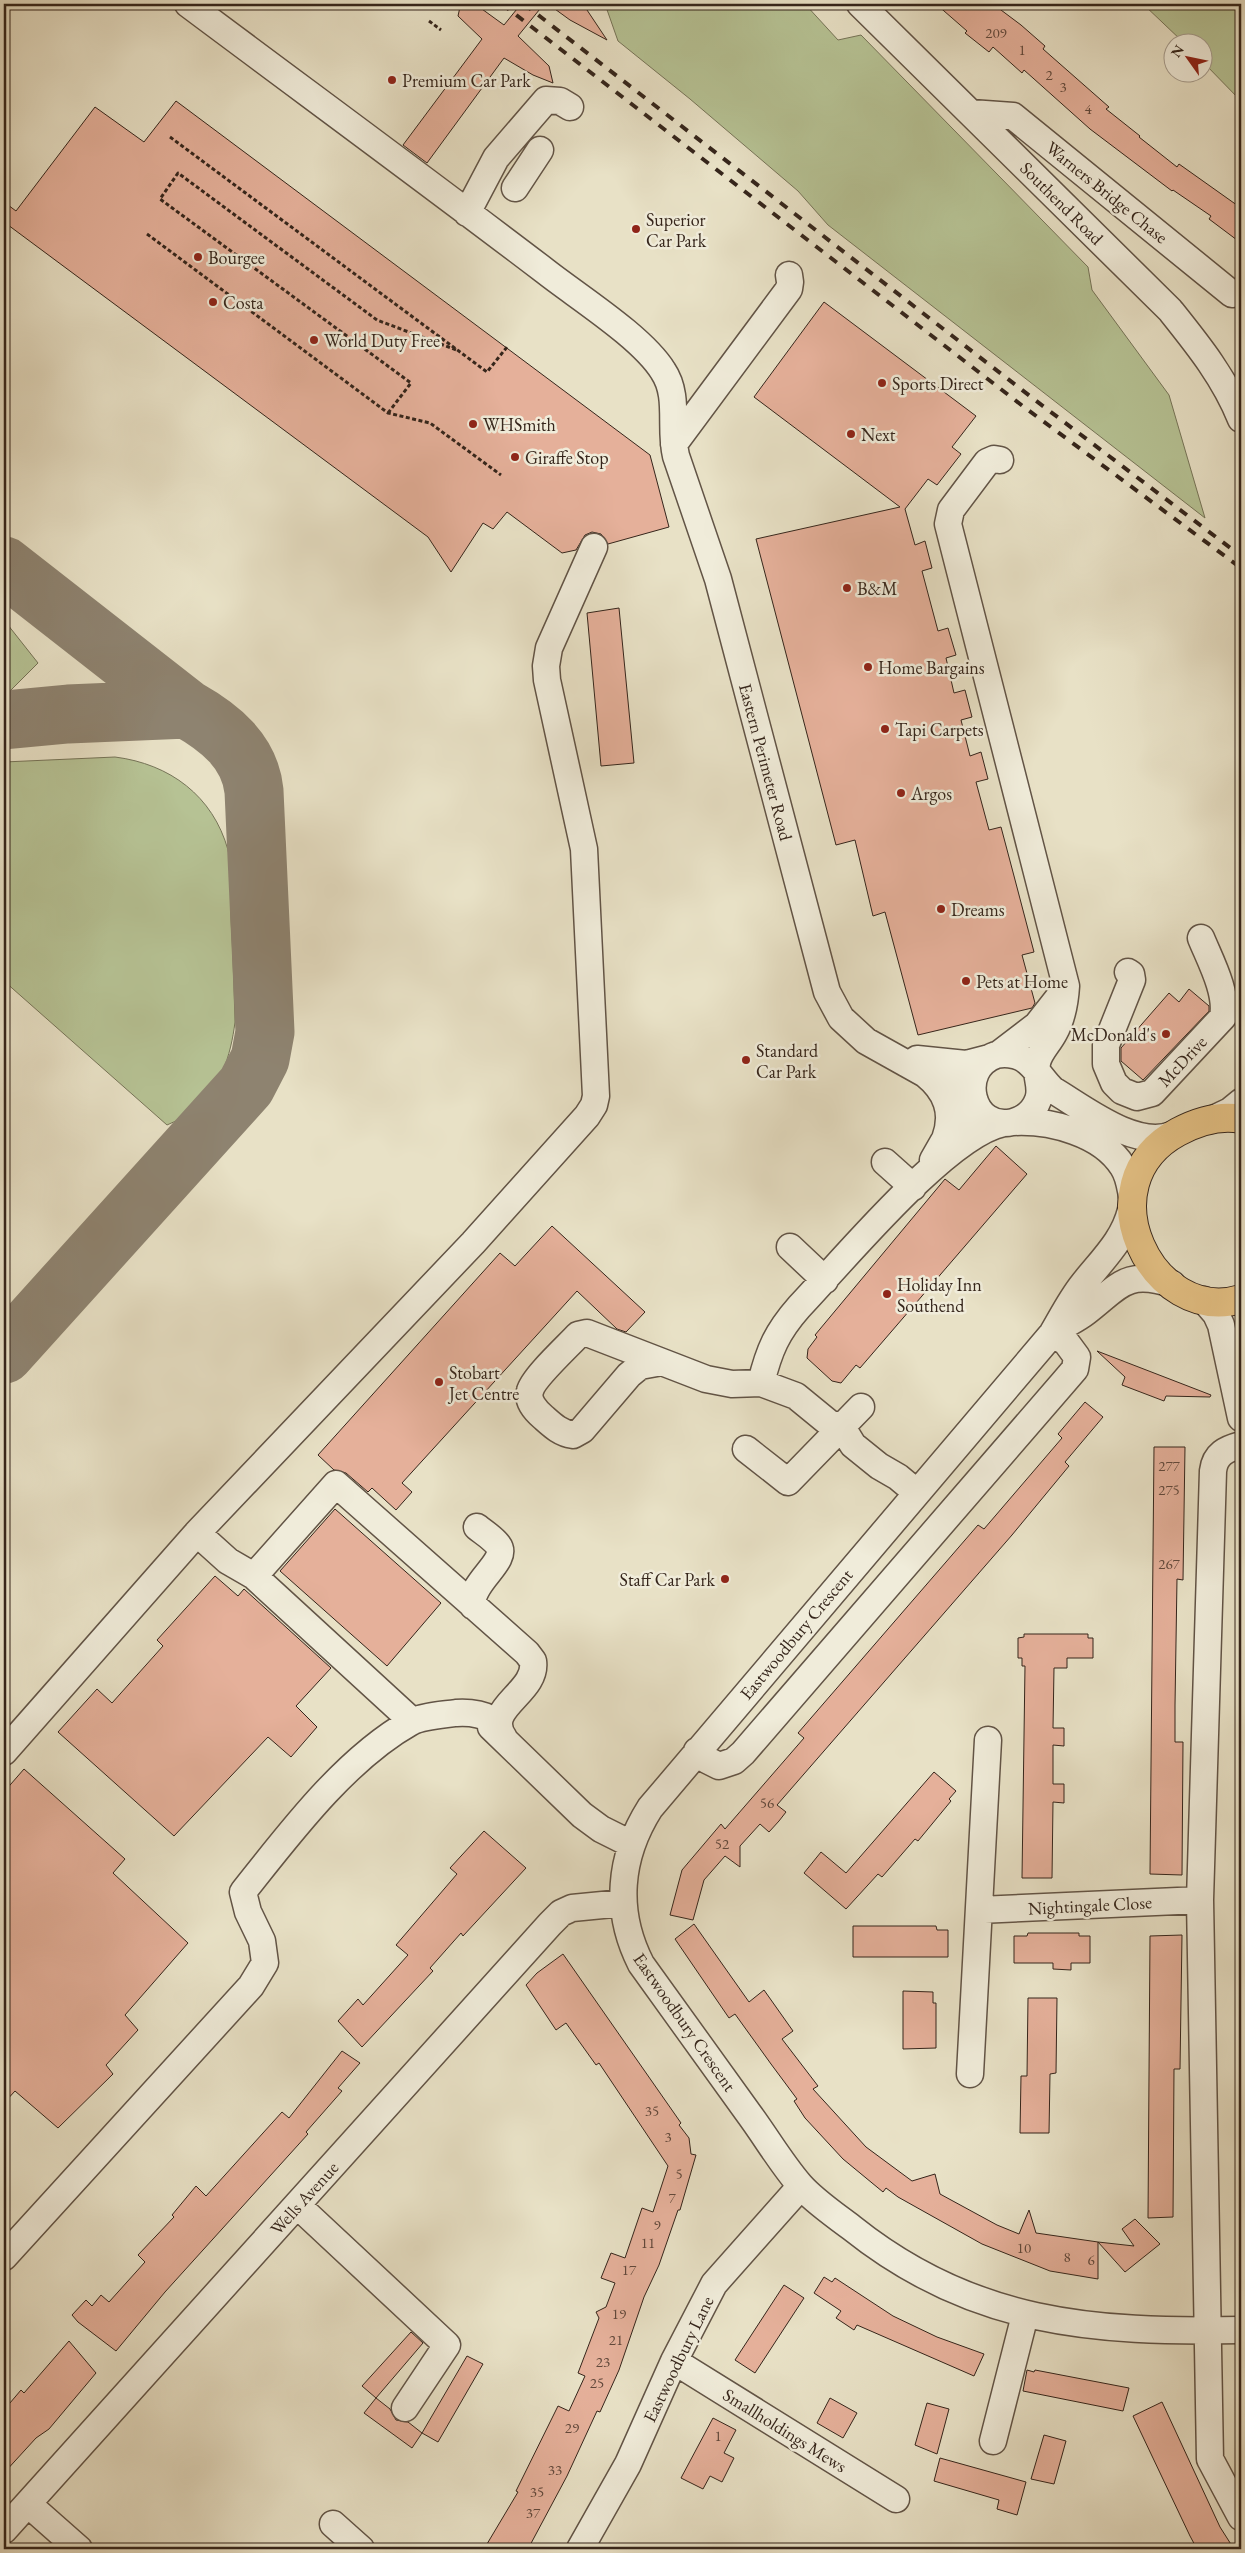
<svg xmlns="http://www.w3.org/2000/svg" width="1245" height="2553" font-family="'EB Garamond',serif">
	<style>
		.green { fill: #b6c294; stroke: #767458 }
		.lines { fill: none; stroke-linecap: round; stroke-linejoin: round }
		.taxiway { stroke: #8e8370; stroke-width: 59 }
		.building { fill: #e5b09a; stroke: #35251b }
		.minor-casing { stroke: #625446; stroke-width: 29 }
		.major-casing { stroke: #35251b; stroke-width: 30 }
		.path { stroke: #35251b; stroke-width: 3; stroke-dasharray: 4 2.5; stroke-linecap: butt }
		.minor { stroke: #f0ecda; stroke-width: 26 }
		.major { stroke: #e4c083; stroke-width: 28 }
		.rail { stroke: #35251b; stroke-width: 4; stroke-dasharray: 9 9; stroke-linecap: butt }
		.poi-dot { fill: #8f2418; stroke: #f0ecda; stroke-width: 2 }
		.labels { text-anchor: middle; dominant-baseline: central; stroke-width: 5; stroke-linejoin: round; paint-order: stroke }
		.number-label { font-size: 15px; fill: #61483b }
		.poi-label { font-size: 18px; fill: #35251b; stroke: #f0ecda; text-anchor: start }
		.street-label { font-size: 18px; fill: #35251b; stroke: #f0ecda }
	</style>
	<rect width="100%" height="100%" fill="#e8e1c6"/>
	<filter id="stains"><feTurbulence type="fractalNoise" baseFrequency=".004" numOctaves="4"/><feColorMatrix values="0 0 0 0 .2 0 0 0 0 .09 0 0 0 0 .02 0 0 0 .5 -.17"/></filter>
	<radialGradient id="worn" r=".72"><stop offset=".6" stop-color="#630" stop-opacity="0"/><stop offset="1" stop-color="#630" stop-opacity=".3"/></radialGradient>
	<path class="green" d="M 605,4 L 805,4 L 838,40 L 861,35 L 1088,267 L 1092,290 L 1169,395 L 1205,518 L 828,225 L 798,191 L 690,99 L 618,41 Z
		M 1143,4 L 1241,4 L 1241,101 L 1203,62 L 1202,42 L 1183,42 Z
		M 4,620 L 38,663 L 4,697 Z
		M 115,757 C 170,764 213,796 228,850 C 233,869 230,899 231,919 C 233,953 234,988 235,1022 C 231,1055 220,1091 192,1112 C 185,1118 175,1121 167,1125 L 4,981 L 4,762 Z"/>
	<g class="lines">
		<path class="taxiway" d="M 4,566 L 187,709 C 219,727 250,751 254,791 L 265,1032 L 260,1059 L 246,1086 L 4,1354
			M 4,720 L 68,714 L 187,709"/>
	</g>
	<path class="building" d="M 466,4 L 475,4 L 504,25 L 521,4 L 544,4 L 518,36 L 549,66 L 553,83 L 533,75 L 504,58 L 427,163 L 403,145 L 482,39 L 458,16 L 460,7 Z
		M 548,4 L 583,4 L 607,40 L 570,20 Z
		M 936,4 L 993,4 L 1021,25 L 1045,46 L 1043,49 L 1109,107 L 1106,109 L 1140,136 L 1139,137 L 1177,167 L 1179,164 L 1241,208 L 1241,243 L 1209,219 L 1211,216 L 1173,190 L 1172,191 L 1090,129 L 1024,70 L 1022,73 L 993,47 L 989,52 L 965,33 L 967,31 Z
		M 176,101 L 650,455 L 669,527 L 608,544 L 601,534 L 592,532 L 585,535 L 576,550 L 562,553 L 507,512 L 493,529 L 483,523 L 451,572 L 428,537 L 4,222 L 4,202 L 16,211 L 95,107 L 144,142 Z
		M 824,302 L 976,416 L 952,447 L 961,454 L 937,485 L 928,479 L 905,509 L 915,545 L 925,541 L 932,568 L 922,571 L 938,631 L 948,628 L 956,655 L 946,658 L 954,693 L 965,690 L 972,717 L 961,720 L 970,756 L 981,752 L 988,779 L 976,782 L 989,830 L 1001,827 L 1014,876 L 1034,952 L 1022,955 L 1035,1003 L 1032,1008 L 918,1035 L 885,912 L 873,916 L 855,840 L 836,845 L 756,539 L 900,507 L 754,397 Z
		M 619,608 L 634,763 L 601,766 L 587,613 Z
		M 1189,989 L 1209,1006 L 1209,1011 L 1143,1080 L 1121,1061 L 1121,1048 L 1169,993 L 1179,1002 Z
		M 996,1146 L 1027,1174 L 860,1368 L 856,1365 L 841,1383 L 832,1381 L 807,1358 L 808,1349 L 817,1337 L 815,1335 L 945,1179 L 959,1190 Z
		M 552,1226 L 645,1312 L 626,1332 L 617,1329 L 577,1291 L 402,1483 L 412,1492 L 396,1510 L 372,1488 L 368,1492 L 346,1473 L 334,1470 L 318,1455 L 500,1253 L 515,1266 Z
		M 1097,1351 L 1211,1395 L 1210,1397 L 1166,1396 L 1164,1401 L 1122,1385 L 1125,1377 Z
		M 1085,1402 L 1103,1417 L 1065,1462 L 1069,1466 L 1012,1535 L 777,1805 L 786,1812 L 779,1821 L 769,1832 L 760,1824 L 740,1846 L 740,1867 L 725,1856 L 704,1880 L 693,1920 L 670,1915 L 682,1870 L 721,1824 L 725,1829 L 804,1738 L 798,1733 L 978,1525 L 984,1529 L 1062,1438 L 1058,1434 Z
		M 1154,1447 L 1185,1447 L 1183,1580 L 1177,1579 L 1175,1705 L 1175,1742 L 1183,1742 L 1182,1875 L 1150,1874 Z
		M 335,1509 L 441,1603 L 387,1666 L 280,1571 Z
		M 215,1576 L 238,1596 L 244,1589 L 331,1668 L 296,1706 L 317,1727 L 291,1757 L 268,1737 L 174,1836 L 58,1732 L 97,1689 L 112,1703 L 163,1646 L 157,1640 Z
		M 1024,1634 L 1088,1634 L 1088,1638 L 1093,1638 L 1093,1658 L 1067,1658 L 1067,1668 L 1054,1668 L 1053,1728 L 1064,1728 L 1064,1746 L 1053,1745 L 1053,1784 L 1064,1784 L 1064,1803 L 1053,1802 L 1052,1878 L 1022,1878 L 1025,1666 L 1022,1666 L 1022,1658 L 1018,1658 L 1018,1638 L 1024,1637 Z
		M 24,1769 L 125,1859 L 113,1873 L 188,1943 L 125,2015 L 138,2030 L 106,2065 L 113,2074 L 58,2128 L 15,2091 L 4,2103 L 4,1792 Z
		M 934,1772 L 956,1791 L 949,1799 L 951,1801 L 918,1841 L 915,1839 L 882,1877 L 878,1874 L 846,1909 L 804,1873 L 821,1852 L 846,1873 Z
		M 484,1831 L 526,1868 L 463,1936 L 461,1933 L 430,1968 L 433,1971 L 362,2047 L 338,2021 L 358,1999 L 363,2005 L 408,1955 L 396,1945 L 457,1874 L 450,1868 Z
		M 694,1924 L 749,2002 L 764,1990 L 793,2031 L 782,2039 L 818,2086 L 813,2089 L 866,2147 L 912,2181 L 935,2174 L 940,2194 L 997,2225 L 1019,2234 L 1029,2210 L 1036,2233 L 1098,2242 L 1098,2279 L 1050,2271 L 982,2244 L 898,2197 L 886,2188 L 883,2192 L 843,2159 L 805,2118 L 794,2101 L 797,2099 L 771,2064 L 735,2014 L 729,2018 L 675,1939 Z
		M 853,1926 L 936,1926 L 937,1930 L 948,1930 L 948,1957 L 853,1957 Z
		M 1028,1933 L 1079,1933 L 1079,1936 L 1090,1936 L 1090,1963 L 1071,1963 L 1071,1970 L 1053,1969 L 1053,1963 L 1014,1963 L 1014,1936 L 1027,1936 Z
		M 1182,1935 L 1180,2069 L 1174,2069 L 1173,2217 L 1148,2218 L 1150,1936 Z
		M 563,1954 L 681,2123 L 679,2125 L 689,2138 L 691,2154 L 696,2155 L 680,2210 L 678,2210 L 659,2265 L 644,2297 L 619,2370 L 600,2412 L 597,2411 L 567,2476 L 528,2549 L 484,2549 L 518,2492 L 516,2491 L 558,2406 L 569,2411 L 585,2376 L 578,2373 L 599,2318 L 596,2312 L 606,2307 L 615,2283 L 601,2278 L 611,2253 L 625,2258 L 642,2208 L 653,2212 L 668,2166 L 599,2063 L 596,2065 L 566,2023 L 556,2030 L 526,1985 L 537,1973 Z
		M 903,1991 L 933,1992 L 933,2003 L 936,2003 L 936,2048 L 903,2049 Z
		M 1028,1998 L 1057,1998 L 1056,2073 L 1050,2074 L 1049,2133 L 1020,2133 L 1021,2076 L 1027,2076 Z
		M 342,2051 L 360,2063 L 338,2088 L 342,2091 L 306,2132 L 308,2134 L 165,2292 L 116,2351 L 78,2322 L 72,2315 L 86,2300 L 92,2306 L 101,2295 L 109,2302 L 145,2262 L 138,2255 L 174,2217 L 172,2215 L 196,2186 L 206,2196 L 282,2112 L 289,2118 Z
		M 1135,2219 L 1160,2244 L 1125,2272 L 1098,2242 L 1134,2246 L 1122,2229 Z
		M 824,2277 L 832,2282 L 835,2278 L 893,2316 L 937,2337 L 984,2354 L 974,2376 L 857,2325 L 854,2330 L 836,2318 L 841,2311 L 814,2293 Z
		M 784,2285 L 804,2298 L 755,2373 L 735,2360 Z
		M 411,2332 L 423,2343 L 376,2398 L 362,2386 Z
		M 69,2341 L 96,2373 L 49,2429 L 36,2438 L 4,2473 L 4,2410 L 21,2390 L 24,2393 Z
		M 467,2356 L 483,2364 L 438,2442 L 422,2433 Z
		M 1027,2370 L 1034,2372 L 1035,2370 L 1129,2388 L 1123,2411 L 1023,2391 Z
		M 376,2398 L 390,2409 L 396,2420 L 408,2422 L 422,2433 L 412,2448 L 364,2413 Z
		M 830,2398 L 857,2413 L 843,2438 L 817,2423 Z
		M 1162,2402 L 1220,2527 L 1234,2549 L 1197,2549 L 1190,2536 L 1133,2416 Z
		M 927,2403 L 949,2409 L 937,2454 L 915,2445 Z
		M 713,2418 L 736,2430 L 724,2453 L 734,2458 L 722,2482 L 710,2476 L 703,2489 L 681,2478 Z
		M 1044,2435 L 1066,2441 L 1054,2484 L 1031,2479 Z
		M 940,2458 L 1026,2482 L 1017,2515 L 997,2509 L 999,2500 L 934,2481 Z"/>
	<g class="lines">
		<defs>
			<path id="minor" d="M 188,4 C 307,93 427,181 545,271 C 578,297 642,337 663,371 C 680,396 669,428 676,456 L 718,579 L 827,992 L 841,1018 L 866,1041 L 925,1074 L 962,1087 L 973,1100
				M 860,4 L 1170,310 C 1198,345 1224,377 1241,419
				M 971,113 L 1013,116 L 1232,294
				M 515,188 L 540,150
				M 467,213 L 496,158 L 546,100 L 560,101 L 570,107
				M 674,444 L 789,289 L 790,282 L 789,275
				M 1000,460 L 994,459 L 987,462 L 951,510 L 948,524 L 1066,986 C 1065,1002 1062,1019 1054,1033 C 1049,1043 1039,1052 1037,1063 C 1035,1076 1043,1087 1038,1100 C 1034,1111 1025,1119 1013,1122 C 971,1132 956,1069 996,1055 C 1004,1053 1015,1054 1022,1058 C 1035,1065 1042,1080 1053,1090 C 1085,1109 1135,1149 1172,1135
				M 1128,972 L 1131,974 L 1132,980 L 1106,1045 L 1106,1064 L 1114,1083 L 1122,1091 L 1137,1097 L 1152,1093 L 1223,1017 C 1228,993 1210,960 1201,938
				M 999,1054 L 1037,1025 L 1059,997
				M 917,1059 L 966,1064 L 989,1058
				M 925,1074 C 946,1091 955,1112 945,1139
				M 1211,1120 L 1230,1111 L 1241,1102
				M 1013,1122 C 1050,1120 1102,1133 1123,1167 C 1129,1176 1130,1186 1132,1196
				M 933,1160 L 945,1139 L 970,1110 L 973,1100
				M 885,1162 L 913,1187
				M 1131,1210 C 1124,1240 1102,1260 1083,1284 C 1071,1299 1062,1317 1052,1334 L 650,1808 C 619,1857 614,1911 641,1964 C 677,2014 713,2064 749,2114 C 766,2137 781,2163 800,2185 C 814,2201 835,2215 852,2228 C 972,2324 1094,2333 1241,2330
				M 790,1247 L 825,1280
				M 1204,1300 L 1216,1314 L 1221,1325 L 1241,1418
				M 1057,1330 C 1066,1324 1077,1319 1086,1312 C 1119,1287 1125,1269 1172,1284
				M 662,1362 L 640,1366 L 629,1375 L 582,1430 L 573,1435 C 560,1433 552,1425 543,1417 C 536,1411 527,1401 530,1391 C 533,1378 568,1346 578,1335 L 587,1333 L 706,1379 L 732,1384 L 761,1383 L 796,1396 L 829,1423 L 842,1427 L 853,1445 L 879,1466 L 898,1477 L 916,1492
				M 761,1383 C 769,1350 777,1332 799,1307 C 842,1262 947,1134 1004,1123
				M 1241,1445 C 1226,1449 1215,1454 1213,1471 L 1200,1900 L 1210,2459 L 1241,2517
				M 746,1449 L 788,1482 L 861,1407
				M 197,1533 L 228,1561 L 254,1576 L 412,1721
				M 254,1576 L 336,1484 L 527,1653 L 533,1661 C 538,1693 482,1708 504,1738
				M 473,1606 C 468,1583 510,1561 498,1545 C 493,1538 483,1532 477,1527
				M 491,1727 L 582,1815 L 601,1829 L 631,1844
				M 697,1751 L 707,1760 L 719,1766 L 734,1761 L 743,1753 L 1063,1383 L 1075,1369 L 1077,1357 L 1066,1342 L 1052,1334
				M 4,1752 L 197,1533 L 473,1243 L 587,1116 L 594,1105 L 596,1096 L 584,849 L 547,680 L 546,666 L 549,648 L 594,547
				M 979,1910 L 1200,1900
				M 970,2074 L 988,1740
				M 297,2205 L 447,2345 L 405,2408
				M 4,2257 L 251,1986 L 265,1963 L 262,1941 L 248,1912 L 243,1892 C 289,1834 345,1759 411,1722 C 423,1716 442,1715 456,1713 C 469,1712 489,1714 498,1725
				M 674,2361 L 896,2499
				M 993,2441 L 1025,2315
				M 28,2504 L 79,2549
				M 333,2524 L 361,2549
				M 4,2530 L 550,1924 L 561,1913 L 572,1908 L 623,1903
				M 580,2549 L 628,2464 L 674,2361 L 714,2284 L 801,2186"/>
			<path id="major" d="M 1241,1119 C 1220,1115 1197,1122 1178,1132 C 1082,1184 1153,1326 1241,1299"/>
		</defs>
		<use href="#minor" class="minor-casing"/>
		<use href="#major" class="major-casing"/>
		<path class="path" d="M 429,21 L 441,30
			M 170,137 L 487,372 L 507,347
			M 147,234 L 388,413 L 430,423 L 501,475
			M 388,413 L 411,383 L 160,199 L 178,173 L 377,320 L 459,351"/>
		<use href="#minor" class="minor"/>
		<use href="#major" class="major"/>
		<path class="rail" d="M 502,4 L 1024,407 L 1241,568
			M 524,4 L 1035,400 L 1241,556"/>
	</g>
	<g class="poi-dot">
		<circle cx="392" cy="80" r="5"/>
		<circle cx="636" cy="229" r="5"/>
		<circle cx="198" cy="257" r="5"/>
		<circle cx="213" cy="302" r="5"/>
		<circle cx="314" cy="340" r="5"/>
		<circle cx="882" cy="383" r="5"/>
		<circle cx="473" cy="424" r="5"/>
		<circle cx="851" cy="434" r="5"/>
		<circle cx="515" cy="457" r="5"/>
		<circle cx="847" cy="588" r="5"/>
		<circle cx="868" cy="667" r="5"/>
		<circle cx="885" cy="729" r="5"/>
		<circle cx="901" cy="793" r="5"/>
		<circle cx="941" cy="909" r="5"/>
		<circle cx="966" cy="981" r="5"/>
		<circle cx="1166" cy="1034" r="5"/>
		<circle cx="746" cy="1060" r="5"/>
		<circle cx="887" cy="1294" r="5"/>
		<circle cx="439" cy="1382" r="5"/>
		<circle cx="725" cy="1579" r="5"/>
	</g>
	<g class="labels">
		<g class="number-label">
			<text x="996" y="32">209</text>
			<text x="1022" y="49">1</text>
			<text x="1049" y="74">2</text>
			<text x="1063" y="86">3</text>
			<text x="1088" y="108">4</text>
			<text x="1169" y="1465">277</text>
			<text x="1169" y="1489">275</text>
			<text x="1169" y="1563">267</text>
			<text x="767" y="1802">56</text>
			<text x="722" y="1843">52</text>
			<text x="652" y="2110">35</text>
			<text x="668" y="2136">3</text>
			<text x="679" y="2173">5</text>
			<text x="672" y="2197">7</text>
			<text x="657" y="2224">9</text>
			<text x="648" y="2242">11</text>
			<text x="1024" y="2247">10</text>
			<text x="1067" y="2256">8</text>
			<text x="1091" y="2259">6</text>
			<text x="629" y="2269">17</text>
			<text x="619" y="2313">19</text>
			<text x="616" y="2339">21</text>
			<text x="603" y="2361">23</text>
			<text x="597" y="2382">25</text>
			<text x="572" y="2427">29</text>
			<text x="718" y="2435">1</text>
			<text x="555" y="2469">33</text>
			<text x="537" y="2491">35</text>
			<text x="533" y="2512">37</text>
		</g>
		<g class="poi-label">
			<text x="402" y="80">Premium Car Park</text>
			<text x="646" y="219">Superior<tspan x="646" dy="21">Car Park</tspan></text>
			<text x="208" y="257">Bourgee</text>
			<text x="223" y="302">Costa</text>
			<text x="324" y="340">World Duty Free</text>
			<text x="892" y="383">Sports Direct</text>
			<text x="483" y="424">WHSmith</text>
			<text x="861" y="434">Next</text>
			<text x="525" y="457">Giraffe Stop</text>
			<text x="857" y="588">B&amp;M</text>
			<text x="878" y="667">Home Bargains</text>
			<text x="895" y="729">Tapi Carpets</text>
			<text x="911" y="793">Argos</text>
			<text x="951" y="909">Dreams</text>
			<text x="976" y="981">Pets at Home</text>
			<text x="1156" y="1034" text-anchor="end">McDonald's</text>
			<text x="756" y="1050">Standard<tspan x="756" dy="21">Car Park</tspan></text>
			<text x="897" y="1284">Holiday Inn<tspan x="897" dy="21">Southend</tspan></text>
			<text x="449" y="1372">Stobart<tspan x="449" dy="21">Jet Centre</tspan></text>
			<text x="715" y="1579" text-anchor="end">Staff Car Park</text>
		</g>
		<g class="street-label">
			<text transform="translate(1107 192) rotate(39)">Warners Bridge Chase</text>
			<text transform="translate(1062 203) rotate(45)">Southend Road</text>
			<text transform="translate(766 762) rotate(75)">Eastern Perimeter Road</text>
			<text transform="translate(1182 1061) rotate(-47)">McDrive</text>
			<text transform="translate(796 1634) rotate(-50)">Eastwoodbury Crescent</text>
			<text transform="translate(1090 1905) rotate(-3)">Nightingale Close</text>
			<text transform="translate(685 2022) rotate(55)">Eastwoodbury Crescent</text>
			<text transform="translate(304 2198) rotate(-48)">Wells Avenue</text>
			<text transform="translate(678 2359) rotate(-64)">Eastwoodbury Lane</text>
			<text transform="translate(785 2430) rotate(32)">Smallholdings Mews</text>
		</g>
	</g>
	<rect width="1245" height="2553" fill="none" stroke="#e8e1c6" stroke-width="20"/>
	<rect x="5" y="5" width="1235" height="2543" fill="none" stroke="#35251b" stroke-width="2.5"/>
	<rect x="10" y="10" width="1225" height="2533" fill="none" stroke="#35251b"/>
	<g transform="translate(1188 58) rotate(303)"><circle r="24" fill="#f0ecda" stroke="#a59c8e"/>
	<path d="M0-4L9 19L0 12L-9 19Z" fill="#8f2418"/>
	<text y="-8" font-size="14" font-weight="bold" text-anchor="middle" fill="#35251b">N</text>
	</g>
	<rect width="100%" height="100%" filter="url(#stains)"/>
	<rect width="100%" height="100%" fill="url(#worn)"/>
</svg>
